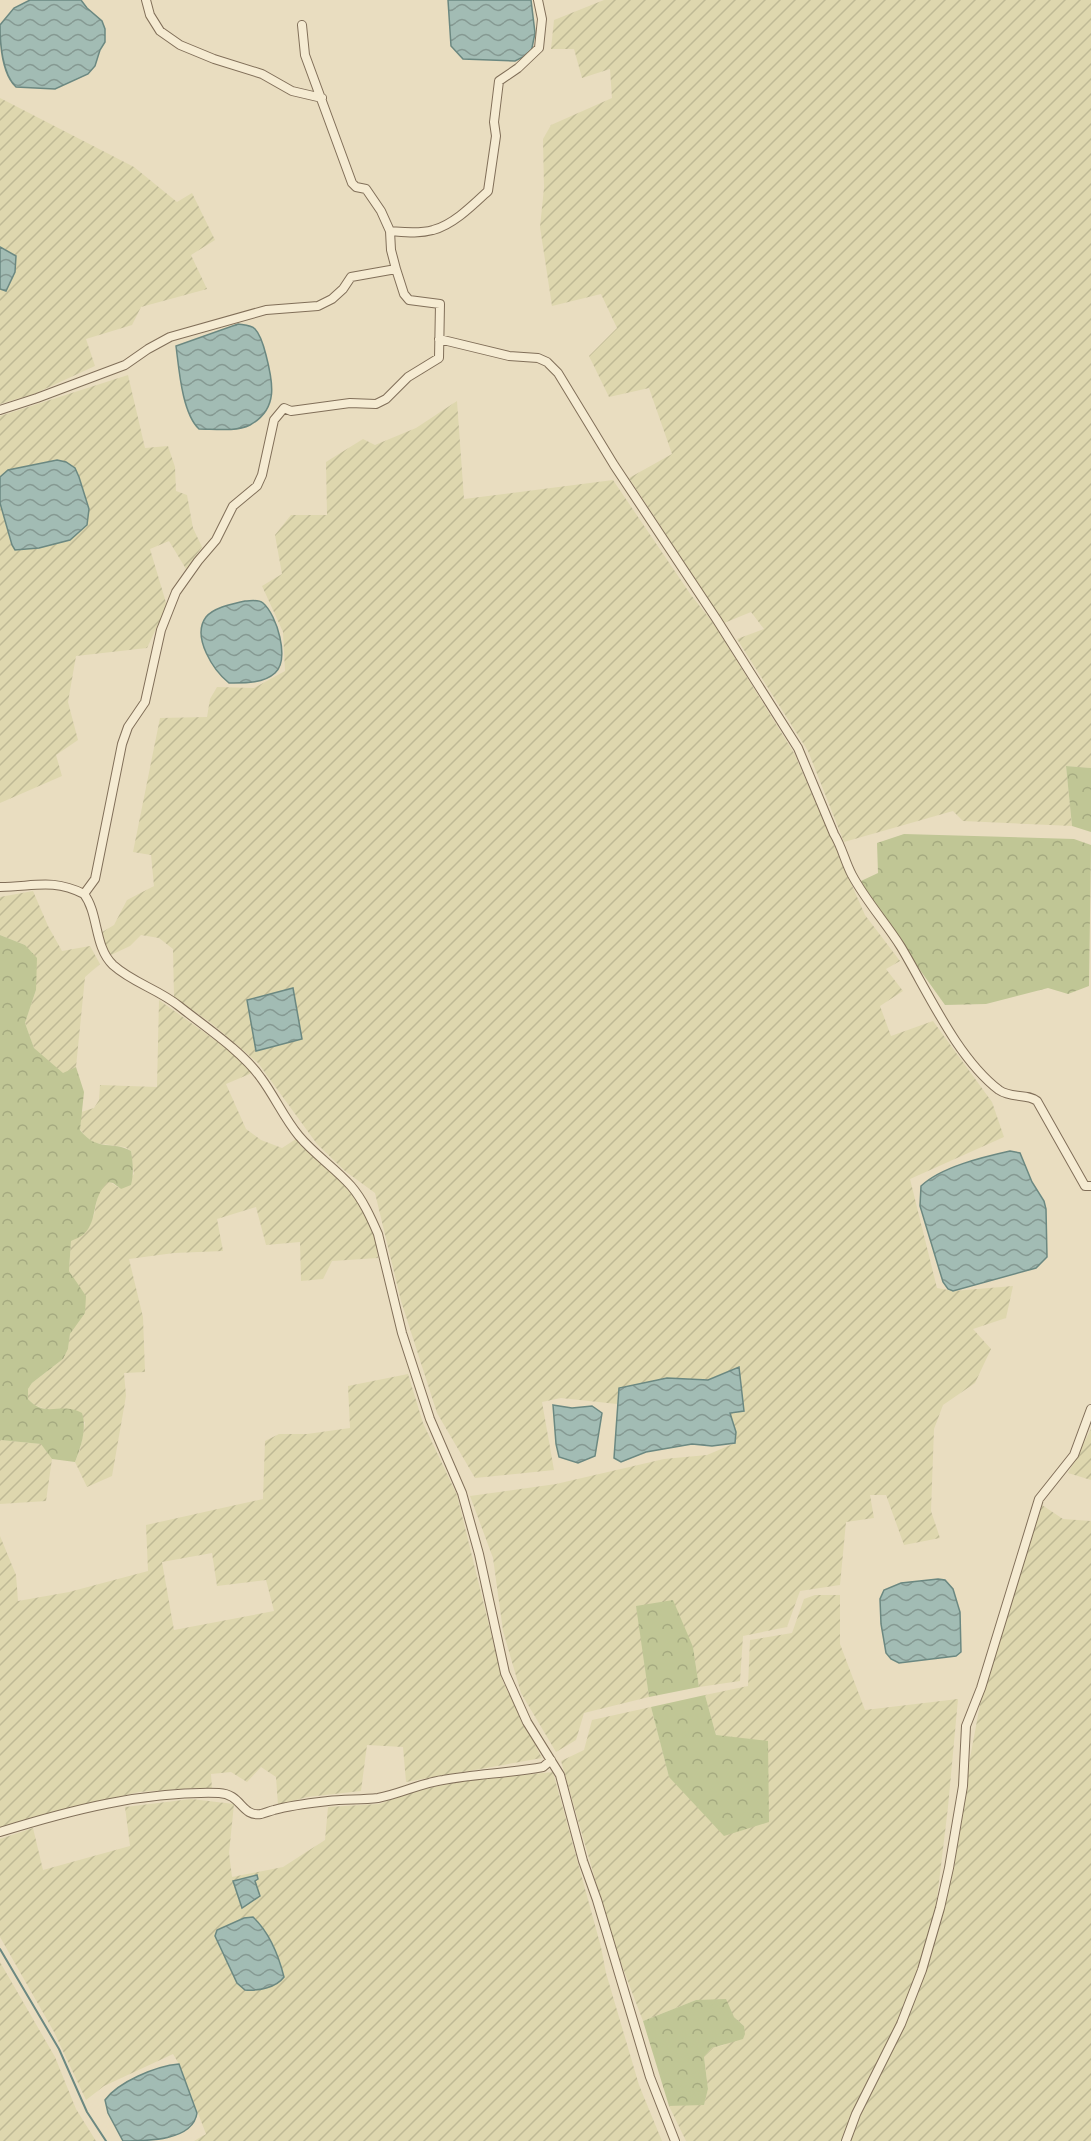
<svg xmlns="http://www.w3.org/2000/svg" width="1091" height="2141" font-family="'Playfair Display',serif">
	<style>
		.farmland { fill: url(#farmland-furrows); fill-rule: evenodd }
		.forest { fill: url(#forest-crowns) }
		.water { fill: url(#water-waves); stroke: #6b8881; stroke-width: 1.5 }
		.lines { fill: none; stroke-linecap: round; stroke-linejoin: round }
		.stream { stroke: #6b8881; stroke-width: 2 }
		.minor-casing { stroke: #816f59; stroke-width: 10 }
		.minor { stroke: #f5ebd2; stroke-width: 8 }
	</style>
	<defs>
		<pattern id="farmland-furrows" width="10" height="10" patternUnits="userSpaceOnUse" patternTransform="scale(1.5)"><rect width="10" height="10" fill="#ded7ae"/><path d="M-1 1l2-2M0 10L10 0M9 11l2-2" fill="none" stroke="#bfb995"/></pattern>
		<pattern id="forest-crowns" width="20" height="18" patternUnits="userSpaceOnUse" patternTransform="scale(1.5)"><rect width="20" height="18" fill="#c0c695"/><path d="M2 6a3 3 0 1 1 6 0M12 15a3 3 0 1 1 6 0" fill="none" stroke="#a5aa80"/></pattern>
		<pattern id="water-waves" width="16" height="10" patternUnits="userSpaceOnUse" patternTransform="scale(1.5)"><rect width="16" height="10" fill="#a2bcb4"/><path d="M0 5q4-4 8 0t8 0" fill="none" stroke="#859992"/></pattern>
	</defs>
	<rect width="100%" height="100%" fill="#e9ddc0"/>
	<path class="farmland" d="M 604,0 L 1091,0 L 1091,768 L 1066,766 L 1072,826 L 963,821 L 953,811 L 844,842 L 808,751 L 737,639 L 764,629 L 751,612 L 724,623 L 629,478 L 672,454 L 649,388 L 609,397 L 589,356 L 617,328 L 601,294 L 552,306 L 540,227 L 544,188 L 543,139 L 551,125 L 612,98 L 610,69 L 582,78 L 574,49 L 551,49 L 554,20 Z
		M 0,98 L 134,167 L 177,202 L 192,193 L 215,240 L 191,255 L 207,289 L 141,307 L 132,325 L 86,339 L 95,366 L 34,394 L 0,404 Z
		M 128,375 L 145,448 L 168,446 L 175,467 L 176,491 L 187,495 L 193,528 L 202,547 L 186,569 L 169,541 L 150,549 L 167,606 L 147,648 L 76,656 L 68,702 L 78,740 L 56,755 L 62,776 L 0,803 L 0,416 Z
		M 457,401 L 464,499 L 613,480 L 691,595 L 714,624 L 794,753 L 865,915 L 900,961 L 886,969 L 903,991 L 880,1006 L 891,1036 L 933,1021 L 992,1102 L 1004,1137 L 910,1179 L 937,1288 L 954,1291 L 1013,1286 L 1006,1318 L 973,1329 L 991,1349 L 975,1383 L 943,1405 L 934,1429 L 931,1511 L 940,1538 L 904,1545 L 886,1495 L 870,1495 L 874,1518 L 846,1522 L 840,1585 L 800,1591 L 787,1627 L 743,1636 L 740,1681 L 699,1687 L 693,1647 L 637,1606 L 649,1697 L 584,1713 L 576,1740 L 556,1752 L 521,1693 L 503,1631 L 493,1558 L 470,1496 L 556,1484 L 664,1459 L 707,1455 L 735,1443 L 736,1432 L 729,1413 L 744,1411 L 739,1368 L 708,1380 L 667,1378 L 619,1388 L 617,1404 L 561,1398 L 542,1402 L 554,1470 L 475,1478 L 437,1413 L 401,1301 L 375,1193 L 345,1171 L 317,1144 L 258,1063 L 211,1023 L 174,997 L 173,949 L 159,938 L 141,935 L 130,946 L 111,955 L 99,934 L 114,925 L 127,900 L 154,886 L 151,855 L 133,852 L 160,718 L 207,717 L 210,699 L 217,687 L 254,688 L 285,671 L 283,632 L 262,586 L 282,574 L 275,535 L 291,515 L 327,515 L 326,462 L 363,439 L 375,445 L 416,428 Z
		M 33,891 L 48,926 L 62,951 L 90,946 L 100,964 L 85,977 L 76,1067 L 63,1074 L 34,1048 L 25,1023 L 36,990 L 25,945 L 0,935 L 0,897 Z
		M 159,1000 L 236,1055 L 252,1073 L 226,1084 L 246,1129 L 261,1140 L 282,1148 L 296,1139 L 350,1189 L 369,1219 L 375,1236 L 378,1258 L 332,1261 L 323,1279 L 301,1281 L 300,1242 L 266,1245 L 256,1207 L 217,1219 L 223,1251 L 174,1253 L 129,1259 L 143,1317 L 145,1372 L 124,1373 L 126,1396 L 112,1476 L 87,1487 L 75,1462 L 80,1450 L 85,1422 L 34,1405 L 28,1399 L 28,1389 L 32,1383 L 63,1359 L 68,1349 L 70,1334 L 76,1324 L 76,1282 L 69,1271 L 71,1240 L 84,1234 L 94,1215 L 99,1190 L 108,1181 L 121,1189 L 134,1174 L 131,1151 L 125,1147 L 95,1143 L 85,1136 L 80,1129 L 81,1112 L 94,1108 L 99,1100 L 100,1085 L 157,1087 Z
		M 408,1374 L 423,1423 L 457,1495 L 503,1682 L 542,1758 L 406,1782 L 403,1747 L 367,1745 L 361,1791 L 307,1797 L 278,1805 L 276,1777 L 261,1767 L 247,1782 L 231,1772 L 211,1774 L 212,1789 L 196,1788 L 139,1792 L 39,1816 L 0,1828 L 0,1536 L 16,1575 L 18,1601 L 69,1592 L 148,1571 L 146,1525 L 263,1499 L 265,1441 L 279,1434 L 307,1434 L 350,1428 L 348,1386 ZM 212,1553 L 217,1586 L 266,1580 L 274,1611 L 174,1630 L 162,1562 Z
		M 1091,1429 L 1091,1480 L 1068,1473 Z
		M 0,1440 L 42,1444 L 52,1459 L 46,1501 L 0,1504 Z
		M 1042,1505 L 1063,1519 L 1091,1521 L 1091,2141 L 850,2141 L 860,2115 L 933,1944 L 954,1868 L 967,1774 L 982,1694 Z
		M 815,1595 L 840,1595 L 840,1644 L 865,1710 L 958,1699 L 948,1807 L 936,1907 L 918,1968 L 897,2024 L 841,2141 L 686,2141 L 669,2106 L 704,2104 L 708,2089 L 704,2057 L 712,2048 L 724,2045 L 744,2026 L 734,2017 L 696,2000 L 643,2021 L 614,1945 L 561,1761 L 584,1750 L 592,1720 L 651,1707 L 669,1777 L 716,1735 L 705,1695 L 748,1686 L 750,1640 L 792,1633 L 804,1599 Z
		M 553,1772 L 601,1947 L 606,1973 L 639,2085 L 662,2141 L 194,2141 L 206,2134 L 179,2064 L 173,2054 L 104,2086 L 86,2100 L 54,2032 L 0,1937 L 0,1839 L 33,1828 L 43,1870 L 130,1846 L 125,1807 L 191,1799 L 234,1804 L 229,1853 L 232,1877 L 283,1867 L 325,1840 L 328,1807 L 379,1804 L 415,1791 L 467,1780 Z
		M 0,1962 L 55,2057 L 76,2109 L 96,2141 L 0,2141 Z"/>
	<path class="forest" d="M 1066,766 L 1091,768 L 1091,832 L 1072,826 Z
		M 904,834 L 1074,839 L 1091,845 L 1089,986 L 1068,994 L 1048,988 L 986,1004 L 945,1005 L 880,914 L 861,881 L 878,873 L 877,843 Z
		M 0,935 L 25,945 L 37,958 L 36,990 L 25,1023 L 34,1048 L 63,1073 L 76,1067 L 84,1092 L 80,1130 C 98,1153 113,1140 131,1151 C 133,1163 134,1173 131,1185 L 121,1189 L 113,1183 L 108,1182 C 90,1199 99,1219 84,1234 C 81,1237 75,1239 71,1241 L 69,1271 L 86,1296 L 85,1313 L 70,1334 L 68,1349 L 63,1359 L 32,1383 L 28,1389 L 28,1399 C 46,1419 61,1401 82,1413 C 87,1428 81,1447 75,1462 L 52,1459 L 41,1444 L 0,1440 Z
		M 673,1600 L 693,1647 L 699,1687 L 649,1697 L 636,1606 Z
		M 705,1695 L 716,1735 L 768,1741 L 769,1822 L 724,1836 L 669,1777 L 651,1707 Z
		M 726,1999 L 734,2017 L 744,2026 L 745,2034 L 743,2039 L 712,2048 L 704,2057 L 708,2089 L 704,2105 L 669,2106 L 643,2021 L 696,2000 Z"/>
	<path class="water" d="M 30,0 L 81,0 L 87,8 L 102,21 L 105,29 L 105,42 L 100,50 L 95,66 L 88,74 L 55,89 L 16,87 C 2,74 0,42 0,25 L 14,8 Z
		M 448,0 L 531,0 L 535,33 L 531,53 L 515,61 L 463,59 L 451,46 Z
		M 0,247 L 16,256 L 15,272 L 6,291 L 0,289 Z
		M 238,324 C 243,325 251,325 255,329 C 261,335 264,347 266,355 C 273,382 279,409 250,425 C 236,432 214,429 199,429 C 182,413 179,369 176,346 Z
		M 57,460 L 66,462 L 75,468 L 79,477 L 89,509 L 87,525 L 70,540 L 39,548 L 15,550 L 12,545 L 0,503 L 0,477 L 8,470 Z
		M 245,601 C 251,601 258,599 263,603 C 277,615 290,659 275,673 C 263,684 243,683 229,683 C 214,671 191,637 206,617 C 214,607 233,604 245,601 Z
		M 293,988 L 302,1039 L 256,1051 L 247,1000 Z
		M 1010,1151 L 1020,1153 L 1032,1182 L 1044,1201 L 1046,1209 L 1047,1257 L 1036,1268 L 953,1291 L 948,1289 L 943,1282 L 920,1206 L 921,1186 C 941,1167 983,1157 1010,1151 Z
		M 739,1367 L 744,1411 L 730,1413 L 736,1432 L 735,1443 L 712,1446 L 692,1444 L 646,1452 L 621,1462 L 614,1458 L 619,1388 L 667,1378 L 708,1380 Z
		M 553,1405 L 572,1408 L 592,1406 L 602,1413 L 595,1456 L 578,1463 L 559,1457 L 556,1444 Z
		M 938,1579 L 945,1580 L 953,1589 L 960,1612 L 961,1652 L 956,1656 L 899,1663 L 891,1659 L 886,1653 L 881,1624 L 880,1599 L 884,1590 L 901,1583 Z
		M 257,1875 L 258,1879 L 255,1881 L 260,1896 L 242,1908 L 233,1881 Z
		M 253,1917 C 269,1932 279,1957 284,1977 C 276,1988 258,1991 245,1990 L 237,1983 L 215,1936 L 217,1930 L 244,1918 Z
		M 179,2064 L 197,2113 C 193,2141 147,2141 123,2141 L 108,2113 L 105,2100 C 118,2082 156,2066 179,2064 Z"/>
	<g class="lines">
		<path class="stream" d="M 0,1949 L 59,2049 L 87,2112 L 106,2141"/>
		<defs>
			<path id="minor" d="M 146,0 L 150,15 L 160,31 L 180,45 L 214,59 L 262,74 L 292,91 L 322,98
				M 302,25 L 305,55 L 352,183 L 356,187 L 366,189 L 381,211 L 390,231 L 391,250 L 396,269
				M 390,231 C 404,232 419,234 433,230 C 453,225 473,205 488,191 L 496,136 L 494,122 L 499,81 L 518,68 L 539,48 L 542,19 L 538,0
				M 439,339 L 509,356 L 538,358 L 547,362 L 558,373 L 614,465 L 717,620 L 798,748 L 834,834 C 842,847 845,862 852,875 C 866,901 886,923 901,947 C 928,992 957,1058 999,1090 C 1012,1099 1027,1093 1037,1101 L 1085,1186 L 1091,1186
				M 0,410 L 37,398 L 125,365 L 148,349 L 170,337 L 266,310 L 318,306 L 332,299 L 343,289 L 351,277 L 396,269 L 404,294 L 409,300 L 440,304 L 439,358 L 408,377 L 386,399 L 376,404 L 350,403 L 291,411 L 284,408 L 274,420 L 262,475 L 257,486 L 233,506 L 216,540 L 198,561 L 176,592 L 161,630 L 145,702 L 128,727 L 122,744 L 95,879 L 84,894
				M 0,887 C 33,887 52,878 84,894 C 99,914 94,947 113,965 C 133,983 158,989 179,1006 C 204,1026 243,1052 261,1078 C 275,1097 284,1118 299,1136 C 314,1154 335,1168 351,1186 C 363,1200 371,1218 378,1234 L 402,1333 L 430,1419 L 462,1493 L 479,1554 L 505,1673 L 527,1722 L 560,1775 L 583,1861 L 597,1900 L 650,2077 L 675,2141
				M 0,1832 C 71,1810 144,1791 219,1793 C 242,1794 241,1817 261,1814 C 265,1813 270,1811 274,1810 C 291,1805 310,1803 328,1801 C 344,1799 361,1800 378,1798 C 400,1794 421,1783 443,1780 C 476,1774 510,1773 543,1767 L 551,1760
				M 846,2141 L 856,2114 L 901,2024 L 922,1970 L 940,1908 L 949,1868 L 963,1786 L 966,1726 L 981,1688 L 1039,1499 L 1074,1455 L 1091,1409"/>
		</defs>
		<use href="#minor" class="minor-casing"/>
		<use href="#minor" class="minor"/>
	</g>
</svg>
